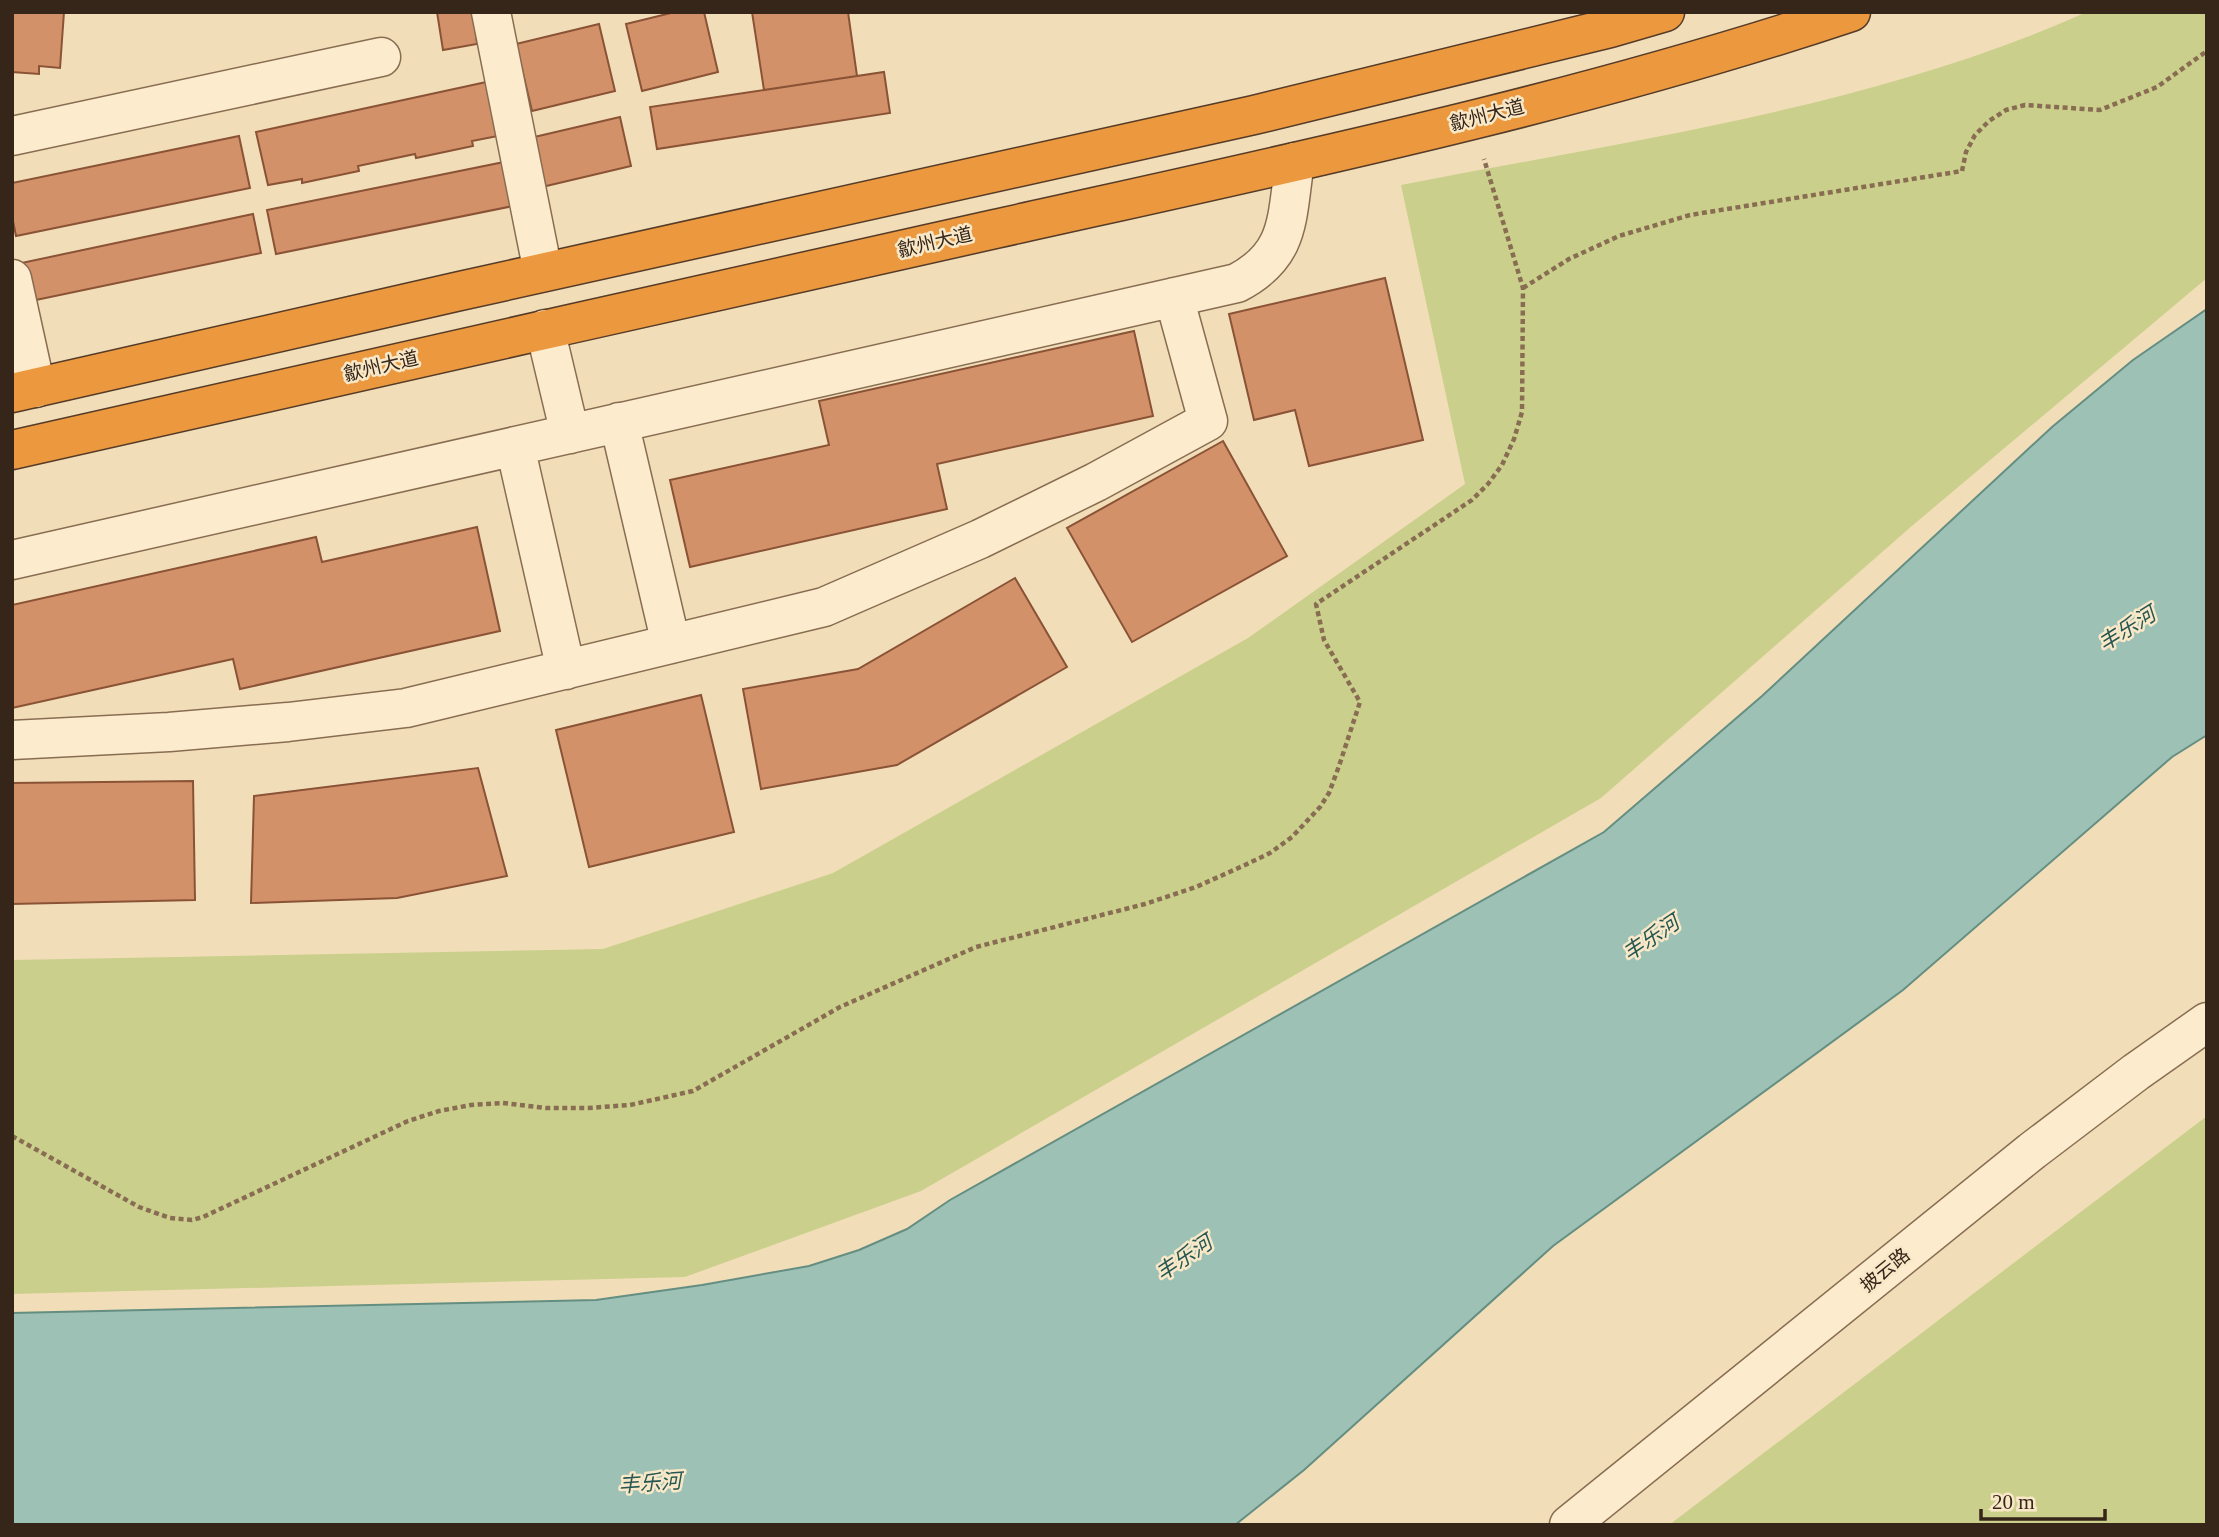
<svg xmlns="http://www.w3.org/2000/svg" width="2219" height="1537" font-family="'Times New Roman','Noto Sans SC',serif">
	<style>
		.green { fill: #cbcf8c }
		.water { fill: #9ec1b5; stroke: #658e82; stroke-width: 2 }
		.building { fill: #d3916a; stroke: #8a5336; stroke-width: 2 }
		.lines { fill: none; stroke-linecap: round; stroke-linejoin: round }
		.minor-casing { stroke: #886d52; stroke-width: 41 }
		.highway-casing { stroke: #553b28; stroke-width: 41 }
		.path { stroke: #886d52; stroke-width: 4.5; stroke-dasharray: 5 3.5; stroke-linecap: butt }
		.minor { stroke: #fcebcc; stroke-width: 38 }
		.highway { stroke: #eb983f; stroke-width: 38 }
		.labels { text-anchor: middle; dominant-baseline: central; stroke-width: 5; stroke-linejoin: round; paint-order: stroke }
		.street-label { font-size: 19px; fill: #362619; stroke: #f8e8c8 }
		.water-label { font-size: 21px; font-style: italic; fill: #265752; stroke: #f8e8c8 }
	</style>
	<rect width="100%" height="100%" fill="#f1deb8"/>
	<path class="green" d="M 2087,12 L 2207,12 L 2207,278 L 1913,525 L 1601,798 L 921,1191 L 685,1277 L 12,1294 L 12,960 L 603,949 L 833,873 L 1248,638 L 1465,484 L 1401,185 C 1631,140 1871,108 2087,12 Z
		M 2207,1116 L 2207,1525 L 1669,1525 Z"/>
	<path class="water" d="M 2207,309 L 2207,735 L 2172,757 L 1903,990 L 1553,1246 L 1304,1470 L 1235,1525 L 12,1525 L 12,1313 L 596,1300 L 702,1285 L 809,1266 L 859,1250 L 907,1229 L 950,1200 L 1604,832 L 1762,696 L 2052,427 L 2133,360 Z"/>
	<path class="building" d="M 12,12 L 64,12 L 60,68 L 39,66 L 39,74 L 12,72 Z
		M 437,12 L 474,12 L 477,44 L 443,50 Z
		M 675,12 L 704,12 L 718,72 L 642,91 L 626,24 Z
		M 752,12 L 848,12 L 857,76 L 764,90 Z
		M 599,24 L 615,91 L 532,111 L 516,44 Z
		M 884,72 L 890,113 L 657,149 L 650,107 Z
		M 491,81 L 503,135 L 472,141 L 473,146 L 416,158 L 415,154 L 358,166 L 359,171 L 302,183 L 302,179 L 268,185 L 256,132 Z
		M 620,117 L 631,166 L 542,187 L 530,138 Z
		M 239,136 L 250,188 L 16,236 L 12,216 L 12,183 Z
		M 504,162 L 513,206 L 276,254 L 267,210 Z
		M 253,214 L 261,253 L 12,305 L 12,265 Z
		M 1385,278 L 1423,440 L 1309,466 L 1295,410 L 1254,420 L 1229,314 Z
		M 1134,331 L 1153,416 L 937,464 L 947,509 L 690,567 L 670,480 L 829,445 L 819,401 Z
		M 1223,441 L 1287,556 L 1132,642 L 1067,528 Z
		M 477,527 L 500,631 L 240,689 L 233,659 L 12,708 L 12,605 L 316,537 L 322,562 Z
		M 1015,578 L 1067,667 L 897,765 L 761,789 L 743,689 L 858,669 Z
		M 701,695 L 734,832 L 589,867 L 556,730 Z
		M 478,768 L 507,876 L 397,898 L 251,903 L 254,796 Z
		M 193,781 L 195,900 L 12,904 L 12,783 Z"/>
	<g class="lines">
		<defs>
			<path id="minor" d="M 491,12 L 543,272
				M 12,136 L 381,57
				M 12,279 L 36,388
				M 545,329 L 570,434
				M 619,422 L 671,644
				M 515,446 L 566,670
				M 12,560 L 1237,283 C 1292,254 1286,217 1295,162
				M 12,740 L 169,732 L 288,722 L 406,708 L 824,607 L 980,539 L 1096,482 L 1208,421 L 1174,297
				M 1569,1525 L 2032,1151 L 2136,1072 L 2207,1022"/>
			<path id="highway" d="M 12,393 L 460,291 L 1254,115 L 1610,28 L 1665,12
				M 12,450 C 340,376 667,302 995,229 C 1282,165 1572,105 1851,12"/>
		</defs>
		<use href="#minor" class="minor-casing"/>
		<use href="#highway" class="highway-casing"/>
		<path class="path" d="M 1523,288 L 1569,259 L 1619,236 L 1690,215 L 1962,171 L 1966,152 L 1975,135 L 1989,121 L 2006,110 L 2025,105 L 2100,110 L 2157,87 L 2207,51
			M 12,1136 L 139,1207 L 170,1218 L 192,1220 L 203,1217 L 408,1121 L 439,1111 L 471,1105 L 503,1103 L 546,1108 L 588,1108 L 630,1105 L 693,1091 L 840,1007 L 976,947 L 1145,904 L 1196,887 L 1245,865 L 1270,853 L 1292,837 L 1320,807 L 1329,793 L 1339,766 L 1360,702 L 1324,640 L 1316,604 L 1472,500 L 1488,484 L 1502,465 L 1514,439 L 1522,412 L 1523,288 L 1484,159"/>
		<use href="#minor" class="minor"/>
		<use href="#highway" class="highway"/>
	</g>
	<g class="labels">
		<g class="street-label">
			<text transform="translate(1487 115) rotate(-14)">歙州大道</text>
			<text transform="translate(935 242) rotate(-13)">歙州大道</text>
			<text transform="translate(381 366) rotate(-13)">歙州大道</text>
			<text transform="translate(1885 1270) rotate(-39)">披云路</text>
		</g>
		<g class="water-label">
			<text transform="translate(2127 629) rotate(-32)">丰乐河</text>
			<text transform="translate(1651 938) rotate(-34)">丰乐河</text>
			<text transform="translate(1184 1258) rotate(-34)">丰乐河</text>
			<text transform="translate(650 1483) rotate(-4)">丰乐河</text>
		</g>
	</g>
	<rect width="2219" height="1537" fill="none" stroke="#362619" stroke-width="28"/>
	<path d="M1981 1509v10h124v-10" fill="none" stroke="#362619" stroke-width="3.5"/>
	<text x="1992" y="1509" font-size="21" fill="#362619" stroke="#f8e8c8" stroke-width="5" paint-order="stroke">20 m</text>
</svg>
